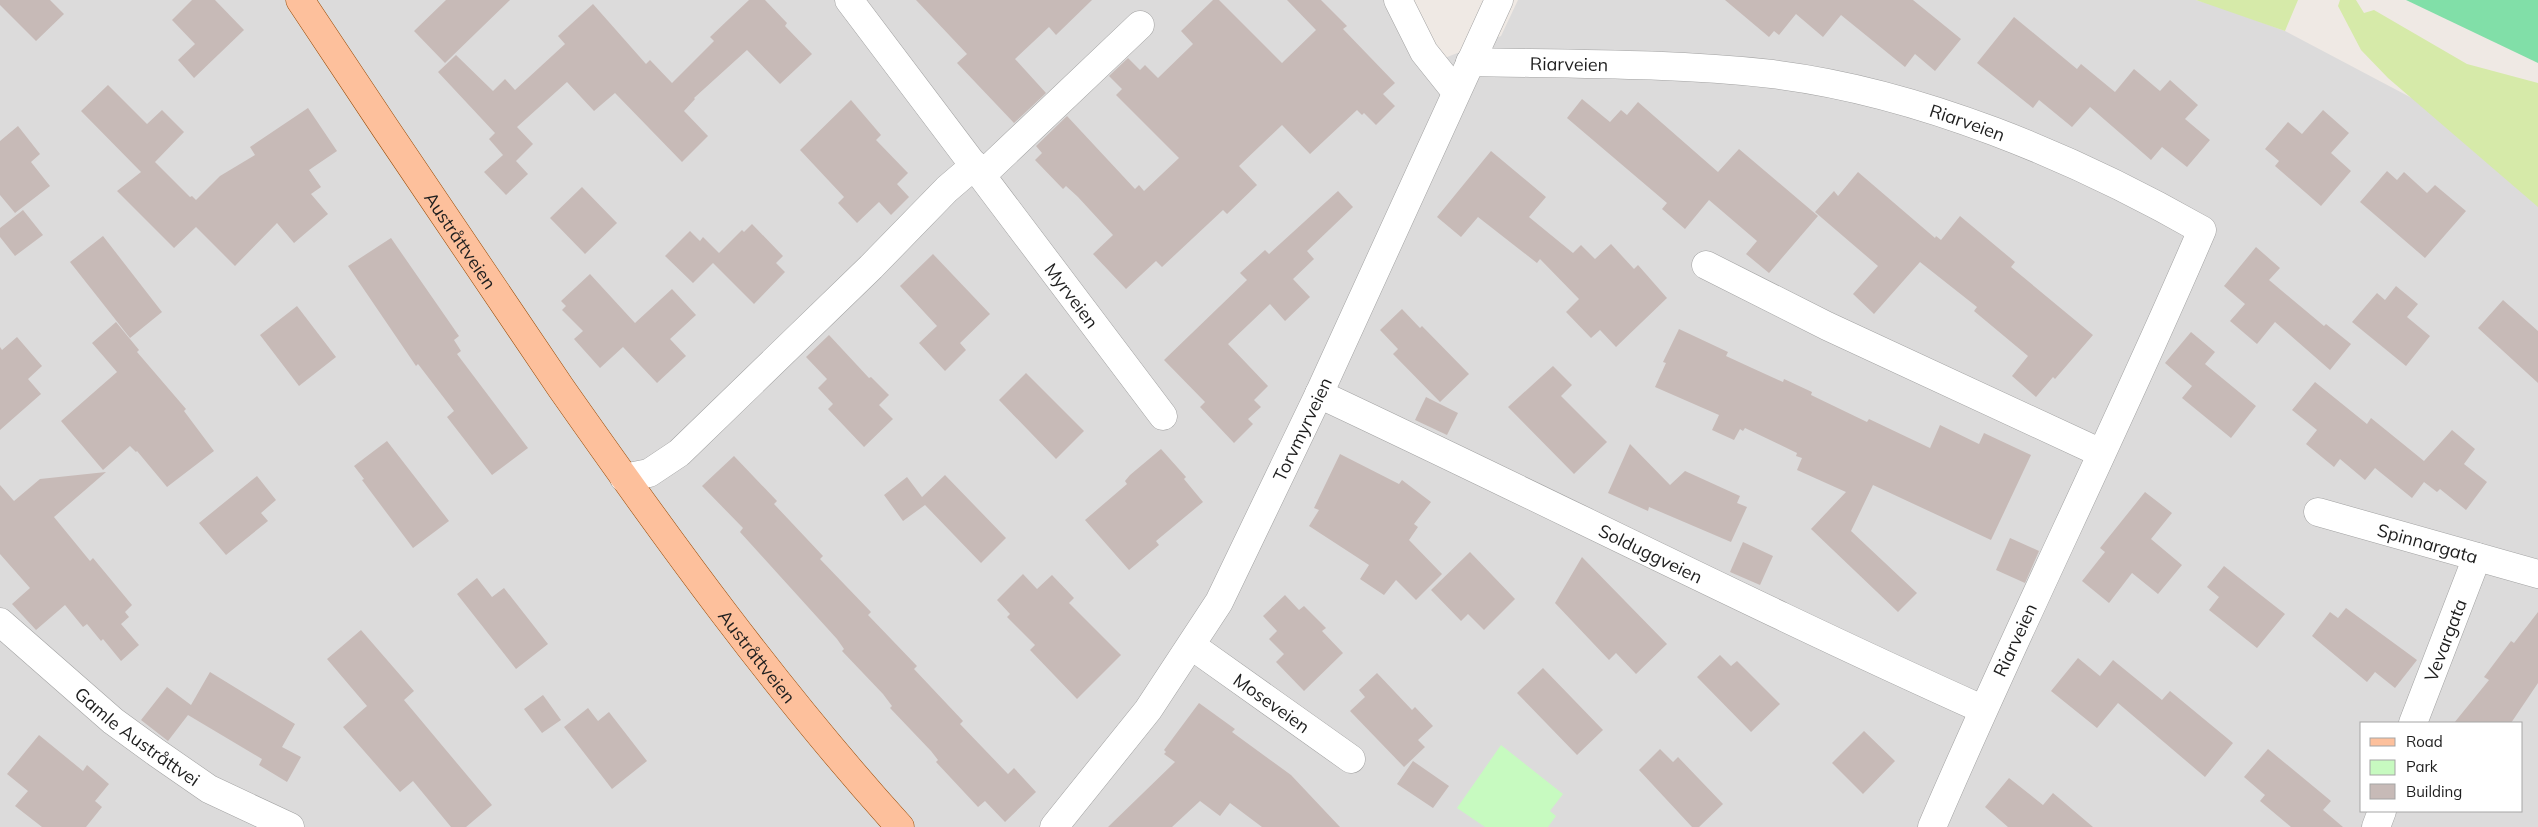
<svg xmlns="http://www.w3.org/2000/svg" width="2538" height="827" font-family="Mulish,sans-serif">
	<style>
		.residential { fill: #dcdbdb; fill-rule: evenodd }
		.grass { fill: #d6eaa9 }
		.park { fill: #c7fac0 }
		.pitch { fill: #81dfa8 }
		.building { fill: #c7bab7 }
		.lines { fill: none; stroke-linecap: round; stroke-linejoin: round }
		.minor-casing { stroke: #a2a2a2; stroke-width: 29 }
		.major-casing { stroke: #984800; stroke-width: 29 }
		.minor { stroke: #fff; stroke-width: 28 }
		.major { stroke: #fdc09c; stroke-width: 28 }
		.labels { text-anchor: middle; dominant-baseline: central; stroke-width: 4; stroke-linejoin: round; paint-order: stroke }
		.street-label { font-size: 18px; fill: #1e1e1e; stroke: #fff }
	</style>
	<rect width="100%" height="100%" fill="#efe9e4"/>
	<path class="residential" d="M 0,0 L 1385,0 L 1419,68 L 1501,36 L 1518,0 L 2196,0 L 2217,6 L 2285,31 L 2461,124 L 2538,183 L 2538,827 L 0,827 ZM 2362,723 L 2522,723 L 2522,811 L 2362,811 Z"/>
	<path class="grass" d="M 2196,0 L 2298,0 L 2285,31 Z
		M 2340,0 L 2356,0 L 2364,13 L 2374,10 L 2467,64 L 2538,83 L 2538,207 L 2388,78 L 2361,50 L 2338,6 Z"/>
	<path class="park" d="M 1501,745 L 1563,794 L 1550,811 L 1556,816 L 1548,827 L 1485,827 L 1457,808 Z"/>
	<path class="pitch" d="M 2406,0 L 2538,0 L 2538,63 Z"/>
	<path class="building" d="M 0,0 L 50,0 L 64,14 L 36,41 L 0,5 Z
		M 192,0 L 215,0 L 244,30 L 194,78 L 178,60 L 195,44 L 172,20 Z
		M 446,0 L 510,0 L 445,63 L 414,31 Z
		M 749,0 L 765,0 L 787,23 L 785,26 L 812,54 L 780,84 L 747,50 L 694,98 L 695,99 L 684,111 L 708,136 L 682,162 L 615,93 L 594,111 L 567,82 L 517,127 L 533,144 L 516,161 L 528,174 L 506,195 L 484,172 L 503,155 L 489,139 L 495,133 L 438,72 L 456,55 L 493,91 L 505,79 L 515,90 L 565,44 L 558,36 L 593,4 L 646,64 L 650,60 L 672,83 L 714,41 L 710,37 Z
		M 916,0 L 1092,0 L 1056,35 L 1049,27 L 1015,59 L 1046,93 L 1014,123 L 957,63 L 967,54 Z
		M 1213,0 L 1219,0 L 1282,63 L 1316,30 L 1287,0 L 1321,0 L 1347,26 L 1343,29 L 1395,83 L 1383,94 L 1395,106 L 1376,125 L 1364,113 L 1362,115 L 1357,110 L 1310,154 L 1282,125 L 1239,166 L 1257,185 L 1227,214 L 1223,210 L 1162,267 L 1156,261 L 1126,289 L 1093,254 L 1113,235 L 1078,197 L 1066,186 L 1063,189 L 1035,160 L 1042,153 L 1036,146 L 1067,116 L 1135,189 L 1139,185 L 1144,191 L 1179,158 L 1116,95 L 1122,89 L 1109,76 L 1128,58 L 1140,70 L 1145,65 L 1158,78 L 1193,44 L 1181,31 Z
		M 1725,0 L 1913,0 L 1961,39 L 1935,71 L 1915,54 L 1905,67 L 1841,15 L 1823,37 L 1796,14 L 1779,35 L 1774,31 L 1769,37 Z
		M 2014,17 L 2077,69 L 2081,64 L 2115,92 L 2134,69 L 2160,91 L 2170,80 L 2198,105 L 2185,119 L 2210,140 L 2187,167 L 2162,147 L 2151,160 L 2090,107 L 2072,127 L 2039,100 L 2033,108 L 1977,63 Z
		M 108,85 L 147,124 L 162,110 L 184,132 L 155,162 L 190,197 L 192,196 L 196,200 L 220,176 L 255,155 L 250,147 L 308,108 L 337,151 L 309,170 L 321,187 L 311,194 L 328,214 L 294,243 L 277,223 L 235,266 L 196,227 L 174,248 L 117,191 L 141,172 L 81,111 Z
		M 1582,99 L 1610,122 L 1621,110 L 1627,115 L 1638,102 L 1718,172 L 1739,149 L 1818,216 L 1769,273 L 1746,254 L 1757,241 L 1709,200 L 1685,229 L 1662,209 L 1667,203 L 1567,118 Z
		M 851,100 L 881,135 L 876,140 L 908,173 L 897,184 L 909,197 L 891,215 L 879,202 L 857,223 L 838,203 L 844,197 L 800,150 Z
		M 2323,110 L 2349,133 L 2331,153 L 2351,171 L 2321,206 L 2275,166 L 2279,161 L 2265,149 L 2288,122 L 2302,134 Z
		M 18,126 L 40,154 L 31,162 L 50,186 L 15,213 L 0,195 L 0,141 Z
		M 1491,151 L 1546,197 L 1529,217 L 1573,253 L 1581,245 L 1595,259 L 1611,244 L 1634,269 L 1638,265 L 1667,298 L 1616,347 L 1600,330 L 1591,338 L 1566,312 L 1579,299 L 1540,259 L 1537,263 L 1478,217 L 1461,237 L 1437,217 Z
		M 2387,171 L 2397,180 L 2404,172 L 2427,193 L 2435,185 L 2466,211 L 2425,258 L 2360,202 Z
		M 1858,172 L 1935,238 L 1936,236 L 1941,240 L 1960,216 L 2015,262 L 2011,267 L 2093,335 L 2055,379 L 2053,377 L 2036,397 L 2012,376 L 2028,356 L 1974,311 L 1977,307 L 1920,262 L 1874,314 L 1853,294 L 1878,266 L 1815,212 L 1834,191 L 1838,196 Z
		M 582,187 L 617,223 L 585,254 L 550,218 Z
		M 1338,191 L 1353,207 L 1307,251 L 1314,259 L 1293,279 L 1310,297 L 1285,321 L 1270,304 L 1228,344 L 1268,386 L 1254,400 L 1261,407 L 1248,419 L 1253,424 L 1234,443 L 1200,407 L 1205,402 L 1164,360 L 1247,280 L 1240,273 L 1265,250 L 1269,254 Z
		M 23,210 L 43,235 L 15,256 L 0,237 L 0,228 Z
		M 752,224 L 783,256 L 776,263 L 785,272 L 754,304 L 713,263 L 693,283 L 665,256 L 690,231 L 700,241 L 703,237 L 719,253 L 742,230 L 744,232 Z
		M 103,236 L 162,312 L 130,338 L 70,262 Z
		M 391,238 L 459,336 L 454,340 L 461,351 L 457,354 L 528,448 L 492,475 L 447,417 L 454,411 L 418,364 L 416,366 L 348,266 Z
		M 2256,247 L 2280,268 L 2269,280 L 2324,326 L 2326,324 L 2351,344 L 2330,370 L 2275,322 L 2257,344 L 2230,321 L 2245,304 L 2224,286 Z
		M 933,254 L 990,314 L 960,343 L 966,350 L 945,371 L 919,343 L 937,326 L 900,286 Z
		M 590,274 L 635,323 L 672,289 L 696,315 L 670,339 L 686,356 L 657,383 L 623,347 L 600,368 L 574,339 L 583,331 L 562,310 L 566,306 L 561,301 Z
		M 2396,286 L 2418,304 L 2407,317 L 2430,336 L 2406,366 L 2352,322 L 2377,293 L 2385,300 Z
		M 2503,300 L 2538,331 L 2538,383 L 2478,328 Z
		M 297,306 L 336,357 L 299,386 L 260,335 Z
		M 1402,309 L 1420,328 L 1422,326 L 1469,374 L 1440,402 L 1393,354 L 1398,349 L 1380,330 Z
		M 116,322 L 139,350 L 137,352 L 186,409 L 184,411 L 214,451 L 167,487 L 137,451 L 136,452 L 130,446 L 103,470 L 61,421 L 117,372 L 92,343 Z
		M 1679,329 L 1728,352 L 1726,356 L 1752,368 L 1783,382 L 1784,379 L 1812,392 L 1811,395 L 1867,422 L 1869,419 L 1930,448 L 1940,425 L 1979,444 L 1984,433 L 2031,455 L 1991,540 L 1873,485 L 1851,531 L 1917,593 L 1898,612 L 1811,529 L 1846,492 L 1797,470 L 1802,458 L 1796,456 L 1797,453 L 1745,428 L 1743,431 L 1740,429 L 1734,440 L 1712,430 L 1719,415 L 1655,387 L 1666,363 L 1663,362 Z
		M 2191,332 L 2215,352 L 2205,364 L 2256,406 L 2231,438 L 2182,398 L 2192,386 L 2165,363 Z
		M 829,335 L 869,378 L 871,377 L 889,395 L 879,405 L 893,419 L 864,447 L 828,409 L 833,404 L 818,388 L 827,379 L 806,357 Z
		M 17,337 L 42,366 L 28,379 L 41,394 L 0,430 L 0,347 L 2,350 Z
		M 1553,366 L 1572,385 L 1561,396 L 1607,442 L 1574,474 L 1508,407 Z
		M 1026,373 L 1084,431 L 1056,459 L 999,400 Z
		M 2315,382 L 2367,424 L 2371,418 L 2424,461 L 2452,430 L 2475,449 L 2464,464 L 2487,482 L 2466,510 L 2440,489 L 2437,492 L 2424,482 L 2412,498 L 2375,468 L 2365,480 L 2340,459 L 2334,467 L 2306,444 L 2317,430 L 2292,410 Z
		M 1426,397 L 1458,413 L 1447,435 L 1415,420 Z
		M 387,441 L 449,521 L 413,548 L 362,480 L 364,479 L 354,466 Z
		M 1630,444 L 1670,485 L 1685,471 L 1740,496 L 1737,503 L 1747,507 L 1731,542 L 1649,507 L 1648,511 L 1608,493 Z
		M 1161,449 L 1186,477 L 1184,479 L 1203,502 L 1156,541 L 1159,545 L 1129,570 L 1085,520 L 1127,484 L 1125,481 L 1130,475 Z
		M 1340,454 L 1399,484 L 1402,480 L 1431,502 L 1414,524 L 1418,527 L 1409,540 L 1442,574 L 1416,600 L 1396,580 L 1384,595 L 1360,579 L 1369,565 L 1309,526 L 1319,510 L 1314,508 Z
		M 734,456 L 777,501 L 774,504 L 823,556 L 820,559 L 871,612 L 868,615 L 917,666 L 914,669 L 963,721 L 960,724 L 1008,774 L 1014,768 L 1036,792 L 1005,822 L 985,801 L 978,807 L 936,762 L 938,760 L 931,751 L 890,708 L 892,706 L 883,694 L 842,651 L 844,649 L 837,639 L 740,532 L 743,528 L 702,486 Z
		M 106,472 L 54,517 L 90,561 L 93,558 L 132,605 L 125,612 L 129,617 L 121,624 L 139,645 L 121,661 L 103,639 L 101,641 L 87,624 L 83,627 L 65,605 L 36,630 L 12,604 L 30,588 L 0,554 L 0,485 L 14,501 L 40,479 Z
		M 945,475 L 1006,538 L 981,563 L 925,505 L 903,521 L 884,495 L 907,477 L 922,497 Z
		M 257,476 L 276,500 L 261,513 L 268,521 L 226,555 L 199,523 Z
		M 2145,492 L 2172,513 L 2151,539 L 2182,565 L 2158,594 L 2132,573 L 2109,603 L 2082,581 L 2105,552 L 2100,548 Z
		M 2010,538 L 2039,551 L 2025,583 L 1996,570 Z
		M 1743,542 L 1773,556 L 1760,585 L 1730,572 Z
		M 1470,552 L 1515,599 L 1484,630 L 1468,614 L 1461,621 L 1431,590 Z
		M 1582,557 L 1667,644 L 1636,674 L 1616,653 L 1609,660 L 1555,603 Z
		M 2224,566 L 2285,614 L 2257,648 L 2209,610 L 2219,597 L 2207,587 Z
		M 1023,574 L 1037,589 L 1052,575 L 1074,598 L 1069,603 L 1121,655 L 1077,699 L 1030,650 L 1035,645 L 1007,617 L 1010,614 L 997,600 Z
		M 477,578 L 492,597 L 504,588 L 548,644 L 516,669 L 457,594 Z
		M 1285,595 L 1299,610 L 1304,606 L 1326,628 L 1322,631 L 1343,653 L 1304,691 L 1276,662 L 1284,654 L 1269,639 L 1277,631 L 1263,616 Z
		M 2346,608 L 2417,660 L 2395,688 L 2375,672 L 2367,682 L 2312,636 L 2330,612 L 2338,618 Z
		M 2538,612 L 2538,683 L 2511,723 L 2454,723 L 2489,680 L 2484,677 L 2511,641 L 2514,643 Z
		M 361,630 L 414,691 L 404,700 L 492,805 L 466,827 L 451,827 L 413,781 L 400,792 L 343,727 L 367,706 L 327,659 Z
		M 1720,655 L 1731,666 L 1737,661 L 1780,704 L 1751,732 L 1697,677 Z
		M 2078,658 L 2100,676 L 2113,660 L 2162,700 L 2170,691 L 2233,743 L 2205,777 L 2118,703 L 2097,728 L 2051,691 Z
		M 1543,668 L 1603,730 L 1577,755 L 1517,693 Z
		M 210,672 L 295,724 L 282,747 L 301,757 L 287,782 L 259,765 L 262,759 L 188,715 L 168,741 L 141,720 L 167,687 L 191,705 Z
		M 1377,673 L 1412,710 L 1415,707 L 1433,726 L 1418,740 L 1425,747 L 1404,767 L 1350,711 L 1365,697 L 1359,690 Z
		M 543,695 L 561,720 L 542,733 L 524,709 Z
		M 1199,703 L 1235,729 L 1232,732 L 1291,775 L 1340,827 L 1262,827 L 1230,803 L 1220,816 L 1200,801 L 1172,827 L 1108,827 L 1175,762 L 1164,754 L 1166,752 L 1164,750 Z
		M 588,708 L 598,721 L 609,712 L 647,761 L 612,789 L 564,727 Z
		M 1864,731 L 1895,761 L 1863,794 L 1832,763 Z
		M 39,735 L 83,771 L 87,765 L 109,784 L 95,801 L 102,807 L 86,827 L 42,827 L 15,806 L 28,791 L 7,774 Z
		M 1660,749 L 1673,762 L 1678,757 L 1723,804 L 1699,827 L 1692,827 L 1639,770 Z
		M 2268,749 L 2331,801 L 2323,810 L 2343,827 L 2291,827 L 2260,801 L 2265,795 L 2244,777 Z
		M 1413,761 L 1449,786 L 1433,808 L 1397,784 Z
		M 2009,778 L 2043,805 L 2053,793 L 2093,827 L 2008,827 L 1985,807 Z"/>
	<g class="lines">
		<defs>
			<g id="minor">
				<path id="s1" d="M 849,0 L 1163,416"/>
				<path d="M 1398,0 L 1424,52 L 1456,92"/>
				<path id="s2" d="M 1470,62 C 1571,64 1672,63 1772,74 C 1919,92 2074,157 2202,230 C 2116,431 2018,626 1932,827"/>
				<path d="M 982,175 L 1140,25"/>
				<path d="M 1706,265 L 1827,326 L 2101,453"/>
				<path id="s3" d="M 1319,394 C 1541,498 1759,609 1982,709"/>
				<path d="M 624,478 L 649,473 L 679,453 L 871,267 L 947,189 L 975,165"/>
				<path id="s4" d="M 2318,512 L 2538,574"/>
				<path id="s5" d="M 0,622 L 113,721 L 157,753 L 209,789 L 290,827"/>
				<path id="s6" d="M 1192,646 L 1351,759"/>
				<path id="s7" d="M 2413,723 L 2477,557"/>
				<path id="s8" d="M 1054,827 L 1148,710 L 1219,602 L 1319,394 L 1499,0"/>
				<path d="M 2376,827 L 2382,811"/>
			</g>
			<g id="major">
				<path id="s9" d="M 300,0 C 386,130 473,259 561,388 C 667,539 776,690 900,827"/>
			</g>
		</defs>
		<use href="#minor" class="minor-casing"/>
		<use href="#major" class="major-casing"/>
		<use href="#minor" class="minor"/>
		<use href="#major" class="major"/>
	</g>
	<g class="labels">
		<g class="street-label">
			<text stroke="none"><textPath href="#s2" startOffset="99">Riarveien</textPath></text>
			<text stroke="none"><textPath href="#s2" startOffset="504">Riarveien</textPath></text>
			<text stroke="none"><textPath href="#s9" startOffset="289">Austråttveien</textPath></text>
			<text stroke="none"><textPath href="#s1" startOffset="370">Myrveien</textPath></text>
			<text stroke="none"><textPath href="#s8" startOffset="471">Torvmyrveien</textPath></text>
			<text stroke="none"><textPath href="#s4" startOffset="114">Spinnargata</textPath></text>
			<text stroke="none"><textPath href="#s3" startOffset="368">Solduggveien</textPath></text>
			<text transform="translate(2015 640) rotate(-65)">Riarveien</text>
			<text stroke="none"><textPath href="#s7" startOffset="89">Vevargata</textPath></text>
			<text stroke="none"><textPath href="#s9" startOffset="800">Austråttveien</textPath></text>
			<text stroke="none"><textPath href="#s6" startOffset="98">Moseveien</textPath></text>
			<text stroke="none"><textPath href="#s5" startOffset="179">Gamle Austråttvei</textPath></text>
		</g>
	</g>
	<rect x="2360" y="722" width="162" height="90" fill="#ffffff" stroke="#a5a5a5"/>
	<rect x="2370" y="738" width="25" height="8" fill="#fdc09c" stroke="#a5a5a5"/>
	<text x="2406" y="747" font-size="15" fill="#1e1e1e">Road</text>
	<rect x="2370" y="760" width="25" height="15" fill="#c7fac0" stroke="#a5a5a5"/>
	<text x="2406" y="772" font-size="15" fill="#1e1e1e">Park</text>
	<rect x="2370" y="784" width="25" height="15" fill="#c7bab7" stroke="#a5a5a5"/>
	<text x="2406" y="797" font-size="15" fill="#1e1e1e">Building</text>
</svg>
